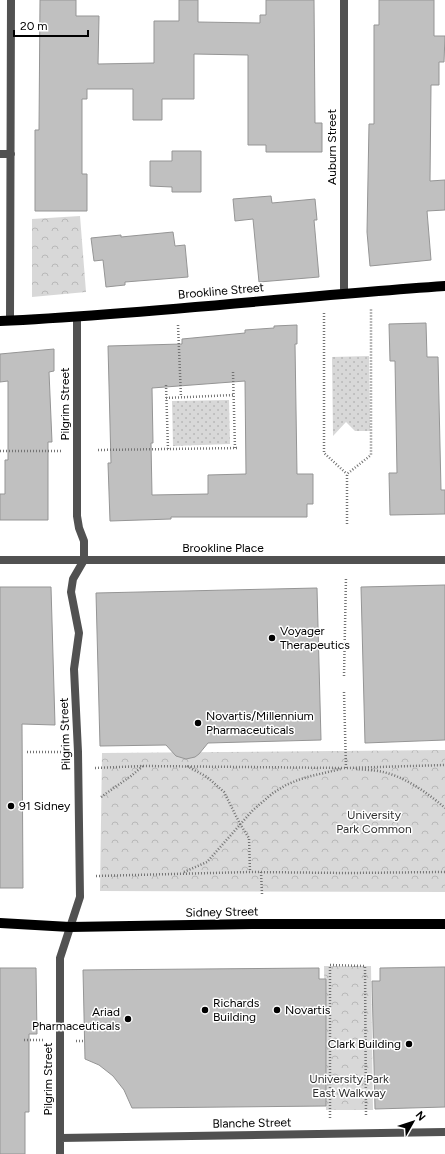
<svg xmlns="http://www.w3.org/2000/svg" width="445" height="1154" font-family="Figtree,sans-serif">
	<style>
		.grass { fill: url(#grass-dots) }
		.park { fill: url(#park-crowns) }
		.building { fill: #c0c0c0; stroke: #959595; fill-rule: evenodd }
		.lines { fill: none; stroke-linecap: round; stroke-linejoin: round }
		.path { stroke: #737373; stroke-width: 2.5; stroke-dasharray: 1 2; stroke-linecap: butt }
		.minor { stroke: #515151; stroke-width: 8 }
		.primary { stroke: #000; stroke-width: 10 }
		.poi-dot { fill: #000; stroke: #fff; stroke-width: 1.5 }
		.labels { text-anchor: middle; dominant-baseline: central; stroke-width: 3; stroke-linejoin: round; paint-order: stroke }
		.street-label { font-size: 12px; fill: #000; stroke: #fff }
		.poi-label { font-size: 12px; fill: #000; stroke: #fff; text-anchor: start }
		.park-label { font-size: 12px; fill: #2f2f2f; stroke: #fff }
	</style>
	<defs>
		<pattern id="grass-dots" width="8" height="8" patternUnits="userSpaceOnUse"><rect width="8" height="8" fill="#d8d8d8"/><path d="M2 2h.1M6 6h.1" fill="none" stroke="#b8b8b8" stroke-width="1.8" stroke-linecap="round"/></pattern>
		<pattern id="park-crowns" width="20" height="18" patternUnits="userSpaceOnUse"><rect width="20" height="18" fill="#d8d8d8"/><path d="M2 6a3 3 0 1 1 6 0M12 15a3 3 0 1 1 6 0" fill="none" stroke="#b8b8b8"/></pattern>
	</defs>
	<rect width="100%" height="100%" fill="#fff"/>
	<path class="grass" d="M 369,356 L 370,431 L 355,431 L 346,422 L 333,436 L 332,357 Z
		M 229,400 L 230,444 L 173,446 L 172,401 Z"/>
	<path class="park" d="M 80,216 L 86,292 L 32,297 L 32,219 Z
		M 445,750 L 445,892 L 100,891 L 102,753 Z
		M 324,966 L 371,966 L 373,1110 L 326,1110 Z"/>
	<path class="building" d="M 40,0 L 76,0 L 76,16 L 99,16 L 98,64 L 154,63 L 154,21 L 179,21 L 179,0 L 198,0 L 198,22 L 260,23 L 260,15 L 266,15 L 266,0 L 314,0 L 315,123 L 322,123 L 322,152 L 266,152 L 266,145 L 248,145 L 248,55 L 194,54 L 194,99 L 162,99 L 162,120 L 133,120 L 133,89 L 87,89 L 87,99 L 82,99 L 82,174 L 87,174 L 87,211 L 35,211 L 35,130 L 39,130 Z
		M 379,0 L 434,0 L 434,36 L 445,36 L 444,62 L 439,62 L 439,85 L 431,85 L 430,181 L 445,180 L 445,210 L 427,211 L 431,260 L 370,266 L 367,232 L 369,124 L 374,124 L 374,25 L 379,25 Z
		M 172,151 L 201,151 L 201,192 L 172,192 L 172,187 L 150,186 L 150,161 L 172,161 Z
		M 271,196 L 272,203 L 315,199 L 317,220 L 314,220 L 319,277 L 259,282 L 253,219 L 235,221 L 233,199 Z
		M 173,232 L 175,246 L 185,245 L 188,277 L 125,282 L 125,285 L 106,287 L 103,260 L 94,261 L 91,238 L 121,235 L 121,237 Z
		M 426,323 L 427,357 L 438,357 L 441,490 L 445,490 L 445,514 L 390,515 L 389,473 L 397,473 L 395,361 L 390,361 L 389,324 Z
		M 297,325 L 297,344 L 295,344 L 297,474 L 313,474 L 313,504 L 307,504 L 307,517 L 171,517 L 171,519 L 110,521 L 108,463 L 111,463 L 108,346 L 182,344 L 182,339 L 245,333 L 245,330 L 274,328 L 274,326 ZM 245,381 L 246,474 L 208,475 L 208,494 L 152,495 L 151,443 L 153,443 L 152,388 Z
		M 54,349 L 54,371 L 49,372 L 52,442 L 48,442 L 48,520 L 0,520 L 0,494 L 5,494 L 5,460 L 8,460 L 8,381 L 0,382 L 0,354 Z
		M 445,585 L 445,740 L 365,743 L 361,587 Z
		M 0,587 L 51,587 L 55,725 L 22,724 L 23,888 L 0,888 Z
		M 317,588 L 321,740 L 208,743 L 199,754 L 195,757 L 186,759 L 176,756 L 166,745 L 100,746 L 96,593 Z
		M 445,967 L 445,1107 L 375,1109 L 372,981 L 380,981 L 380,968 Z
		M 0,968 L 36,968 L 37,1034 L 29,1034 L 29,1112 L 25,1112 L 25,1154 L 0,1154 Z
		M 319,968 L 319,979 L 326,979 L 326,1106 L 132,1108 L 124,1090 L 113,1076 L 99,1065 L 85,1059 L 83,970 Z"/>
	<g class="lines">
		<path class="path" d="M 324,313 L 324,453 L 347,474
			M 178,325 L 181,397
			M 233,372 L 235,449
			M 166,385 L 168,449
			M 166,398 L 234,395
			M 98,450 L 239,448
			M 0,451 L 61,451
			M 347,524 L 347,474 L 371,455 L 371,309
			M 344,676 L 346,577
			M 344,692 L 346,768
			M 27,752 L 61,752
			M 187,766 L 207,777 L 224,792 L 240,824 L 249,838 L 250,872
			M 95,768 L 143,766 L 346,768 L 445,765
			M 356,769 C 366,770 377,770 387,773 C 408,779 429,794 445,808
			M 101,797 L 131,776 L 143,766
			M 184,872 L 207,862 L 253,810 L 273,793 L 286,785 L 298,780 L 311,776 L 341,769
			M 261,872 L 262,894
			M 96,876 L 250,872 L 348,873 L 445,872
			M 24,1040 L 43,1040
			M 76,1041 L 83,1041
			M 330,1118 L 330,965 L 365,966 L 366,1116"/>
		<path class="minor" d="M 344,0 L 344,294
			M 0,154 L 11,154
			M 10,320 L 11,0
			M 0,560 L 445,560
			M 60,1138 L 445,1132
			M 60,1154 L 60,958 L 80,897 L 78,752 L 74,669 L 79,633 L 71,592 L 73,579 L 84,560 L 84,541 L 79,528 L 77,516 L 77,316"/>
		<path class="primary" d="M 0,321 C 149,314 297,296 445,286
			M 0,923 L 70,927 L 252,924 L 445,924"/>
	</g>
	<g class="poi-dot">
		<circle cx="272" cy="638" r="4"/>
		<circle cx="198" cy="723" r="4"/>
		<circle cx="11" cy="806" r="4"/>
		<circle cx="205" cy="1010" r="4"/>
		<circle cx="277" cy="1010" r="4"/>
		<circle cx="128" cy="1019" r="4"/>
		<circle cx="409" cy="1044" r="4"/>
	</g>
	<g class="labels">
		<g class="street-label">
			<text transform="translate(332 147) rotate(-90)">Auburn Street</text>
			<text transform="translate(221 291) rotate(-5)">Brookline Street</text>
			<text transform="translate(65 404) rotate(-90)">Pilgrim Street</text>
			<text x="223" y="548">Brookline Place</text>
			<text transform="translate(65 734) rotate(-92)">Pilgrim Street</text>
			<text transform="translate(222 912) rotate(-1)">Sidney Street</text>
			<text transform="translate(48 1079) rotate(-90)">Pilgrim Street</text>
			<text transform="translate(252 1123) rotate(-1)">Blanche Street</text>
		</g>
		<g class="poi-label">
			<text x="280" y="631">Voyager<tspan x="280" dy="14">Therapeutics</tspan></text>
			<text x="206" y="716">Novartis/Millennium<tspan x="206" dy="14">Pharmaceuticals</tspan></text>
			<text x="19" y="806">91 Sidney</text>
			<text x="213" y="1003">Richards<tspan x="213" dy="14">Building</tspan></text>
			<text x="285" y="1010">Novartis</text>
			<text x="120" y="1012" text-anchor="end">Ariad<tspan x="120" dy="14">Pharmaceuticals</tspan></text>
			<text x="401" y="1044" text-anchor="end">Clark Building</text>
		</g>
		<g class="park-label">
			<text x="374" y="815">University<tspan x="374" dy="14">Park Common</tspan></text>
			<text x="349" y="1079">University Park<tspan x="349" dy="14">East Walkway</tspan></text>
		</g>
	</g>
	<g transform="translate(413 1122) rotate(51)" stroke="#ffffff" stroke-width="3" paint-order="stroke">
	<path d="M0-3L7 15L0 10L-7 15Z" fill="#000000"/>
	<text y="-6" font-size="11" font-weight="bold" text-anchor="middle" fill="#000000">N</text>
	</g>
	<path d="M14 30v6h74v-6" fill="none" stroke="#000000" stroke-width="2"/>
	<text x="20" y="30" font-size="12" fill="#000000" stroke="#ffffff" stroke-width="3" paint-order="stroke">20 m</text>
</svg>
